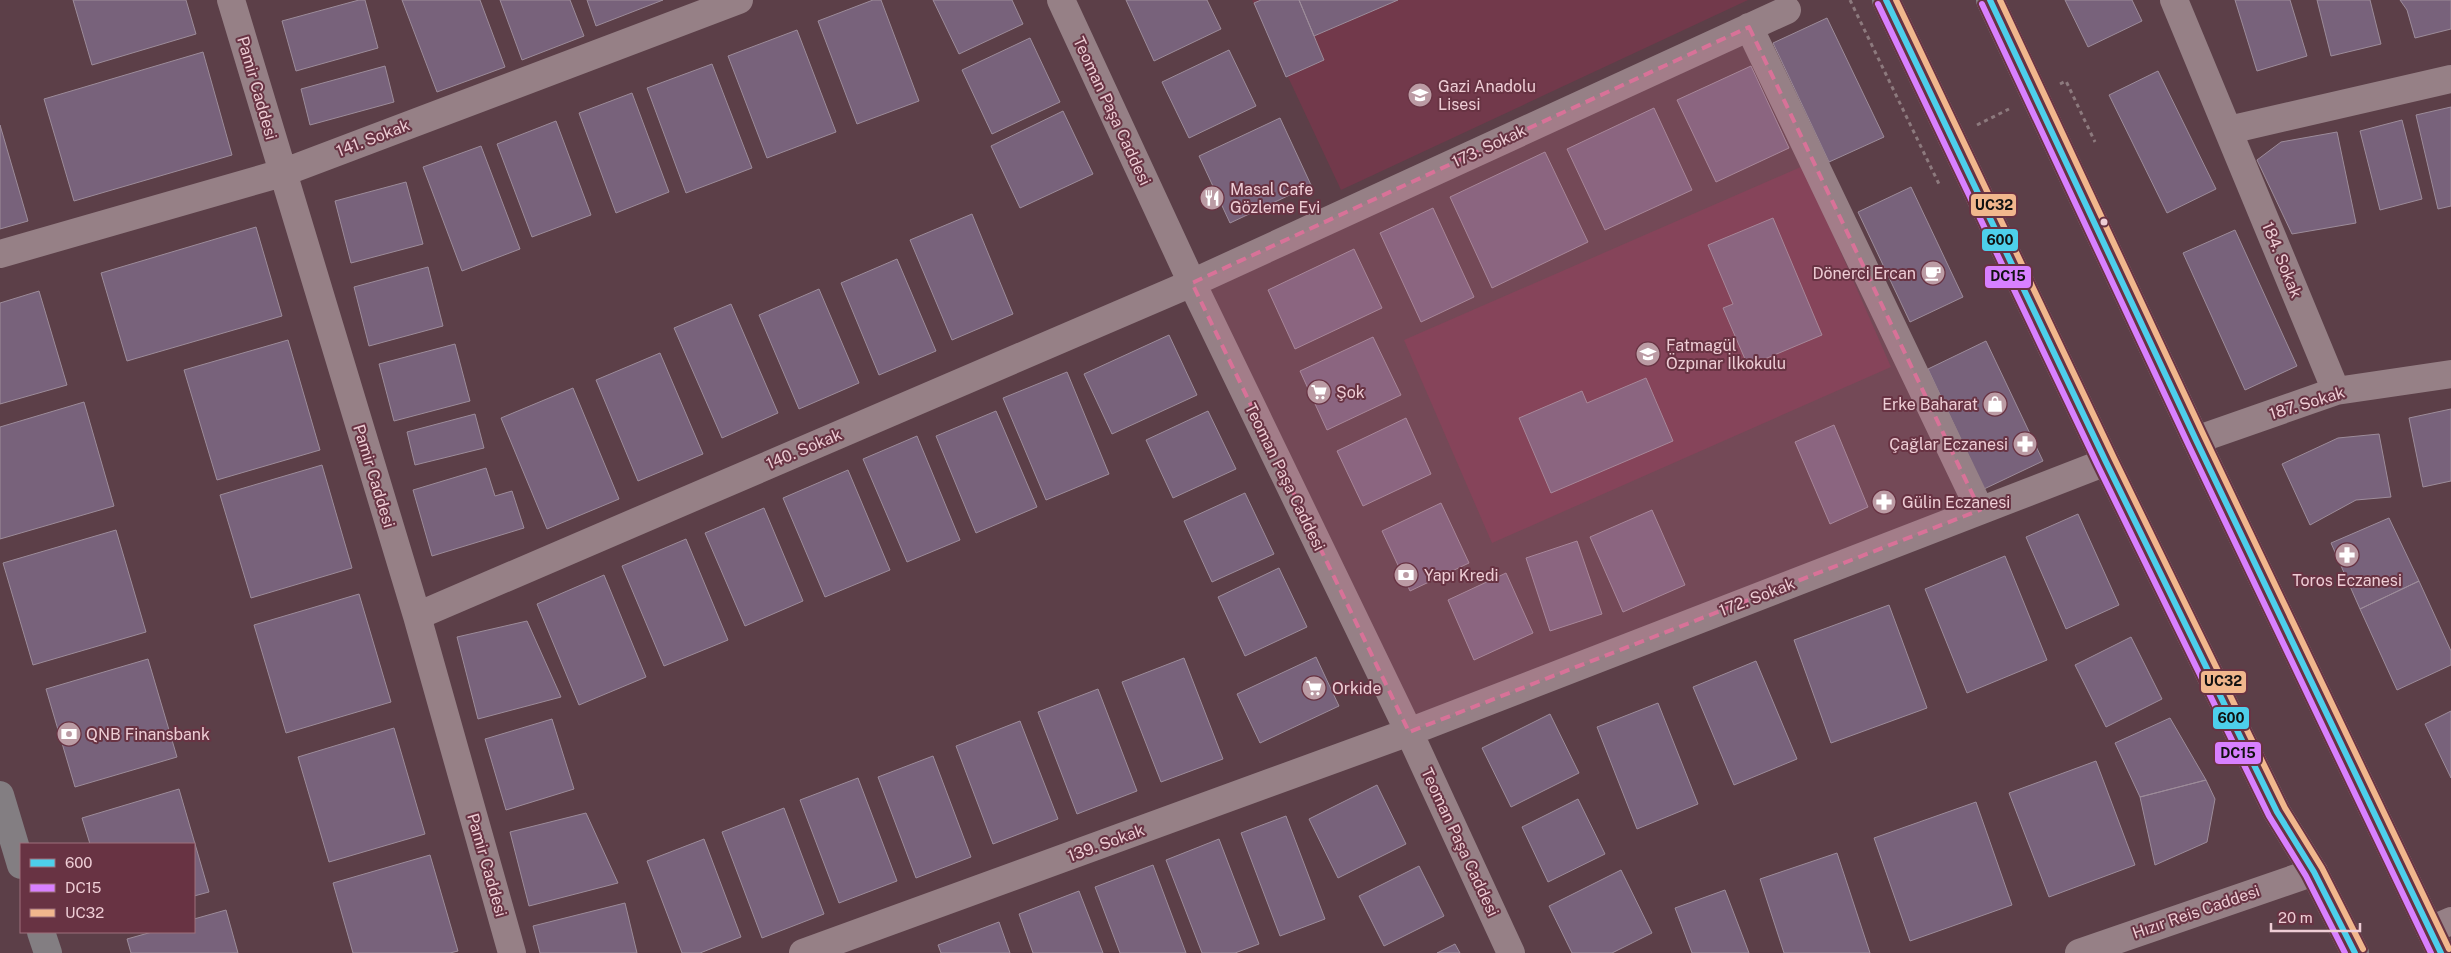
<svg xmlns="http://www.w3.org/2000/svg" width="2451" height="953" font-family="'Public Sans',sans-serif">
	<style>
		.built { fill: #72394b }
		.building { fill: #78627b; stroke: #9d8c9a }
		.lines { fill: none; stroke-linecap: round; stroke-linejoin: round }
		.path { stroke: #8d7a7e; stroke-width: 3; stroke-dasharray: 4 4; stroke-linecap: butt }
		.minor { stroke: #968086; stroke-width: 28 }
		.major { stroke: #837e82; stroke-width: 28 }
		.bus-1-casing { stroke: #683343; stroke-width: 10 }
		.bus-2-casing { stroke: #683343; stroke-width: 10 }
		.bus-3-casing { stroke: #683343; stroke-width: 10 }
		.bus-1 { stroke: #4dcfeb; stroke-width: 6 }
		.bus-2 { stroke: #d880ff; stroke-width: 6 }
		.bus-3 { stroke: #f1b78d; stroke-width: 6 }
		.marked { fill: #d87298; fill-opacity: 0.2; stroke: #d87298; stroke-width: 4; stroke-dasharray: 10 6; stroke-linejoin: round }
		.bus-dot { fill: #eecdd5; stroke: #683343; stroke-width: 2 }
		.labels { text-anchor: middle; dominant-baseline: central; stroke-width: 4; stroke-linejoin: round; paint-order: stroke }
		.poi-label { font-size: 16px; fill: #eecdd5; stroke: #683343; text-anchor: start }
		.street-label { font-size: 16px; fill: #eecdd5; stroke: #683343 }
		.line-badge { stroke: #683343; stroke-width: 2 }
		.pale-badge-label { font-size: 14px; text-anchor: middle; font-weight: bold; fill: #111 }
	</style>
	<rect width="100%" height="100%" fill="#5c3f48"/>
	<path class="built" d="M 1252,0 L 1748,0 L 1341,190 Z
		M 1803,166 L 1891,367 L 1492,543 L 1404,340 Z"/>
	<path class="building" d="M 73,0 L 186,0 L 196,34 L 92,65 Z
		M 359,0 L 365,0 L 378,48 L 296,71 L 282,21 Z
		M 402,0 L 480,0 L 505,67 L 437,92 Z
		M 500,0 L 570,0 L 584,36 L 522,60 Z
		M 587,0 L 663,0 L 596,26 Z
		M 873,0 L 881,0 L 919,101 L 857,124 L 818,21 Z
		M 933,0 L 1012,0 L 1023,24 L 959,54 Z
		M 1126,0 L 1207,0 L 1221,29 L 1154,61 Z
		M 1261,0 L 1299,0 L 1324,60 L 1286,77 L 1254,3 Z
		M 1299,0 L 1398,0 L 1314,36 Z
		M 2065,0 L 2132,0 L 2142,21 L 2088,47 Z
		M 2235,0 L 2290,0 L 2307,56 L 2257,71 Z
		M 2317,0 L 2370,0 L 2381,44 L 2331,56 Z
		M 2400,0 L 2451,0 L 2451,29 L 2415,38 L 2407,10 Z
		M 1827,18 L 1884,137 L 1829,162 L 1773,43 Z
		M 797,30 L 836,132 L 767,158 L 728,56 Z
		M 1030,38 L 1060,102 L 992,134 L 962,70 Z
		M 1229,50 L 1256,106 L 1189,138 L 1162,82 Z
		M 203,52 L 232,155 L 74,201 L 44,99 Z
		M 712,64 L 752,168 L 686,193 L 647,88 Z
		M 385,66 L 394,102 L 310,125 L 301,89 Z
		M 1751,66 L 1789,148 L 1716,182 L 1677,100 Z
		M 2158,71 L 2216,189 L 2167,213 L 2109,95 Z
		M 632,93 L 669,192 L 616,213 L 579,113 Z
		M 2451,107 L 2451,206 L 2438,209 L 2416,115 Z
		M 1654,108 L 1692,190 L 1605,230 L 1567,149 Z
		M 1063,111 L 1093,174 L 1020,208 L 991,146 Z
		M 1280,118 L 1311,185 L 1230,223 L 1199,156 Z
		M 2402,120 L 2422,199 L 2380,210 L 2360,131 Z
		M 556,121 L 591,215 L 532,237 L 497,144 Z
		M 0,125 L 28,221 L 0,229 Z
		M 2337,132 L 2356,223 L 2292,234 L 2257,160 L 2281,142 Z
		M 481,146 L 520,249 L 462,271 L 423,167 Z
		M 1545,152 L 1588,242 L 1492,288 L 1450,197 Z
		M 406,182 L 423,244 L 351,263 L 335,201 Z
		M 1911,187 L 1963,297 L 1910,322 L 1858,212 Z
		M 1433,208 L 1474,297 L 1421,322 L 1380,233 Z
		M 972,214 L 1013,314 L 952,340 L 910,240 Z
		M 1773,218 L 1822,335 L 1748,366 L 1723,308 L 1733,304 L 1708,245 Z
		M 256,227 L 282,316 L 127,361 L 101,273 Z
		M 2235,230 L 2297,366 L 2245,390 L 2183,253 Z
		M 1354,249 L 1382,308 L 1295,349 L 1268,290 Z
		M 897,259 L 936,351 L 879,375 L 841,283 Z
		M 428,267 L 443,326 L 369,346 L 354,287 Z
		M 819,289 L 859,383 L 799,409 L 759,315 Z
		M 39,291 L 67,385 L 0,404 L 0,303 Z
		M 731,304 L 778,413 L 722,438 L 674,328 Z
		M 1169,335 L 1197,395 L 1112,434 L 1084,374 Z
		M 1373,337 L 1401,395 L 1327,430 L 1300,371 Z
		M 288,340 L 320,450 L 217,480 L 184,370 Z
		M 1986,341 L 2043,461 L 1984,489 L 1928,369 Z
		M 455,344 L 470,401 L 394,421 L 379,364 Z
		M 660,353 L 703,454 L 638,481 L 596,380 Z
		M 1067,372 L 1109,474 L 1046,500 L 1003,398 Z
		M 1646,378 L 1673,441 L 1551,493 L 1519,418 L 1582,391 L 1587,403 Z
		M 573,388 L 619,499 L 547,529 L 501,418 Z
		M 84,402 L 114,506 L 0,539 L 0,427 Z
		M 2451,409 L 2451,481 L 2423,487 L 2409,418 Z
		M 996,411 L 1037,507 L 976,533 L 936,436 Z
		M 1208,411 L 1236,469 L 1173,498 L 1146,440 Z
		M 475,414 L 484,448 L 415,465 L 407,432 Z
		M 1406,418 L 1431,474 L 1363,506 L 1337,451 Z
		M 1834,425 L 1868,507 L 1830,524 L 1795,442 Z
		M 2379,434 L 2391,497 L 2356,500 L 2310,525 L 2282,464 L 2338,438 Z
		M 917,436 L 960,540 L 907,562 L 863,459 Z
		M 322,465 L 352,568 L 251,598 L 220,495 Z
		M 486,468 L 495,496 L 512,491 L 524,528 L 432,556 L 413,490 Z
		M 848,470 L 890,570 L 825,597 L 783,498 Z
		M 1245,493 L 1274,554 L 1212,582 L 1184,521 Z
		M 1441,503 L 1469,563 L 1410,591 L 1382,531 Z
		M 764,508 L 803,601 L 745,626 L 705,533 Z
		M 1652,510 L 1685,585 L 1623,612 L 1590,537 Z
		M 2078,514 L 2119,605 L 2066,629 L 2026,537 Z
		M 2389,518 L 2419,581 L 2360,609 L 2331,543 Z
		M 116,530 L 146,632 L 33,665 L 3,563 Z
		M 686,539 L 728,640 L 664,666 L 622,566 Z
		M 1577,541 L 1602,614 L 1550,631 L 1526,558 Z
		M 2005,556 L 2047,660 L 1967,693 L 1925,589 Z
		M 1279,568 L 1307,627 L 1245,656 L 1218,597 Z
		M 1506,573 L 1533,633 L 1474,660 L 1448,600 Z
		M 604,575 L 646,677 L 579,705 L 537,604 Z
		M 2419,581 L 2451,651 L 2451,665 L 2397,690 L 2360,609 Z
		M 359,594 L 391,702 L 286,733 L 254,625 Z
		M 1889,605 L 1927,708 L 1831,743 L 1794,640 Z
		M 527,621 L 561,697 L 478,719 L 457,637 Z
		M 2131,637 L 2162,699 L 2106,727 L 2075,665 Z
		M 1316,657 L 1339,706 L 1260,743 L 1237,694 Z
		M 1184,658 L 1223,759 L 1161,782 L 1122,682 Z
		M 148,659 L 177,757 L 75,787 L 46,689 Z
		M 1756,661 L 1797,759 L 1734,785 L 1693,687 Z
		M 1098,689 L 1137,791 L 1077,814 L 1038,712 Z
		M 1658,703 L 1698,804 L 1637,829 L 1597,727 Z
		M 2451,711 L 2451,778 L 2425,724 Z
		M 1550,714 L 1579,773 L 1511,807 L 1482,748 Z
		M 2170,718 L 2206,780 L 2140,797 L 2115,743 Z
		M 552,719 L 574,789 L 506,810 L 485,739 Z
		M 1020,721 L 1058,819 L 993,844 L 956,746 Z
		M 394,728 L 425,834 L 329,862 L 298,757 Z
		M 933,756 L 971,857 L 916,878 L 878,777 Z
		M 2096,761 L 2135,865 L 2049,897 L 2009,793 Z
		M 858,778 L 897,881 L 839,903 L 800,800 Z
		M 2206,780 L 2215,799 L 2207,842 L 2155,865 L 2140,797 Z
		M 1377,785 L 1406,844 L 1338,878 L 1309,819 Z
		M 179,789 L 209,892 L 194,896 L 194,844 L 90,844 L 82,818 Z
		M 1578,799 L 1605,854 L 1548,882 L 1522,827 Z
		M 1976,802 L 2012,905 L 1910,941 L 1874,838 Z
		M 784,808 L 824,914 L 762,938 L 722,832 Z
		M 586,813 L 618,883 L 529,906 L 510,832 Z
		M 1286,816 L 1325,919 L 1280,936 L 1241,833 Z
		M 704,839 L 741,937 L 700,953 L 682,953 L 647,861 Z
		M 1219,839 L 1259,944 L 1235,953 L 1202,953 L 1166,860 Z
		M 1837,853 L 1870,953 L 1784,953 L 1760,879 Z
		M 430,855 L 458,951 L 450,953 L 353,953 L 333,883 Z
		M 1153,865 L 1186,953 L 1120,953 L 1095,887 Z
		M 1419,866 L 1444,916 L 1384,946 L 1359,896 Z
		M 1621,870 L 1652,933 L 1612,953 L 1572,953 L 1549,906 Z
		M 1725,890 L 1749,953 L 1692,953 L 1675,908 Z
		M 1079,891 L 1103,953 L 1033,953 L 1019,914 Z
		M 625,903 L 637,953 L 540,953 L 533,926 Z
		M 226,910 L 238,953 L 131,953 L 127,939 L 152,932 L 194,932 L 194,919 Z
		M 999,922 L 1010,953 L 941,953 L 938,945 Z
		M 1455,944 L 1460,953 L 1437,953 Z"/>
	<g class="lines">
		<path class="path" d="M 1850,0 L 1939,184
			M 2060,84 L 2066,81 L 2095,142
			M 1977,125 L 2009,109"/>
		<path class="minor" d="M 231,0 L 417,616 L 512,953
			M 1061,0 L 1192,283 L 1409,732 L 1511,953
			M 2174,0 L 2336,391
			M 1749,27 L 1980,510
			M 2229,130 L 2451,79
			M 0,254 L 282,173 L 739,0
			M 2196,440 L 2336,391 L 2451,374
			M 417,616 L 1192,283 L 1787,10
			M 2430,930 L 2451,921
			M 803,953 L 1409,732 L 2106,462
			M 2079,953 L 2314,872"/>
		<path class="major" d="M 1886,0 L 2106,462 L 2277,812 L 2314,872 L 2355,953
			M 1990,0 L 2196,440 L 2441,953
			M 0,795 L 21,865
			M 41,932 L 48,953"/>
		<defs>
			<path id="bus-1" d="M 1886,0 L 2106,462 L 2277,812 L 2314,872 L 2355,953
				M 1990,0 L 2196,440 L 2441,953"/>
			<path id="bus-2" d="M 1878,4 L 2098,466 L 2269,816 L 2306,876 L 2345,953
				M 1982,4 L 2188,444 L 2431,953"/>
			<path id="bus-3" d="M 1896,0 L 2114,458 L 2285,808 L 2322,868 L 2363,949
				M 2000,0 L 2204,436 L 2449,949"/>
		</defs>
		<use href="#bus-1" class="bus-1-casing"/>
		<use href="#bus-2" class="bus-2-casing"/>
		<use href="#bus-3" class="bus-3-casing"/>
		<use href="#bus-1" class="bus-1"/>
		<use href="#bus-2" class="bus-2"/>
		<use href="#bus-3" class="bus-3"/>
	</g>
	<path class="marked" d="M 1749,27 L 1980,510 L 1409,732 L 1192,283 Z"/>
	<defs>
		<symbol id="school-disc" viewBox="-11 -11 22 22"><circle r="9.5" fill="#bb9ba4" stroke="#683343"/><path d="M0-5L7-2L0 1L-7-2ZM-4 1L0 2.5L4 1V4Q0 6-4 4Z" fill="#fff"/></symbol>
		<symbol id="restaurant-disc" viewBox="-11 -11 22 22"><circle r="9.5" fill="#bb9ba4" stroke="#683343"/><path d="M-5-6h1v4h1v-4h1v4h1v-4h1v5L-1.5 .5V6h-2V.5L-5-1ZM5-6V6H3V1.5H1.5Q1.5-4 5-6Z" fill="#fff"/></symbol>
		<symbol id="cafe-disc" viewBox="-11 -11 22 22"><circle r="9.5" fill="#bb9ba4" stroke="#683343"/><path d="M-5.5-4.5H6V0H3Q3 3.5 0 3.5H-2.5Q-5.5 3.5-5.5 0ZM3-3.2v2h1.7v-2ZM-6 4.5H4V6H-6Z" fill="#fff"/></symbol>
		<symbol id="supermarket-disc" viewBox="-11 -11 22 22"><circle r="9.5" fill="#bb9ba4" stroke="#683343"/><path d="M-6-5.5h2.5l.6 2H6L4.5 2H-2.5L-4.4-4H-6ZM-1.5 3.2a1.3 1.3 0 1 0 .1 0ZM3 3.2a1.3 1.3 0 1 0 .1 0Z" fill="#fff"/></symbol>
		<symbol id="shop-disc" viewBox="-11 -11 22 22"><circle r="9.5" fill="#bb9ba4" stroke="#683343"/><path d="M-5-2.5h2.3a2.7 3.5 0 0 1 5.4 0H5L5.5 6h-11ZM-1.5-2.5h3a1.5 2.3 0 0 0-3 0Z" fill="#fff"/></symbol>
		<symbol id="pharmacy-disc" viewBox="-11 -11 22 22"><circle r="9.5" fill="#bb9ba4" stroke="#683343"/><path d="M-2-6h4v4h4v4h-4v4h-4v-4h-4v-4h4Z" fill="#fff"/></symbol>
		<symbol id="bank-disc" viewBox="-11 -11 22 22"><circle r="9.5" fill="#bb9ba4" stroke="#683343"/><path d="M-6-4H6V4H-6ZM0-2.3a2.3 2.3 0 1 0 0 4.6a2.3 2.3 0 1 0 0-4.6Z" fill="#fff"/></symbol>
	</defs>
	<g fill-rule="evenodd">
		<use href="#school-disc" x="1406" y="81" width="28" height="28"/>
		<use href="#restaurant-disc" x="1198" y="184" width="28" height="28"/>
		<use href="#cafe-disc" x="1919" y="259" width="28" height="28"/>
		<use href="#school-disc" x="1634" y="340" width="28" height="28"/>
		<use href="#supermarket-disc" x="1305" y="378" width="28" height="28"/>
		<use href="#shop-disc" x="1981" y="390" width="28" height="28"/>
		<use href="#pharmacy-disc" x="2011" y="430" width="28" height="28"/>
		<use href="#pharmacy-disc" x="1870" y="488" width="28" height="28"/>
		<use href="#pharmacy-disc" x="2333" y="541" width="28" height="28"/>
		<use href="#bank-disc" x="1392" y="561" width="28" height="28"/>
		<use href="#supermarket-disc" x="1300" y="674" width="28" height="28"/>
		<use href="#bank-disc" x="55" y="720" width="28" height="28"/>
	</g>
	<circle class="bus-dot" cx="2104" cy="222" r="4.5"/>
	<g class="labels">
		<g class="poi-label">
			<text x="1438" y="86">Gazi Anadolu<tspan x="1438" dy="18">Lisesi</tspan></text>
			<text x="1230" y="189">Masal Cafe<tspan x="1230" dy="18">Gözleme Evi</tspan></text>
			<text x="1916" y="273" text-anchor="end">Dönerci Ercan</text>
			<text x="1666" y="345">Fatmagül<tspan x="1666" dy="18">Özpınar İlkokulu</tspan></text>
			<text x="1336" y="392">Şok</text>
			<text x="1978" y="404" text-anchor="end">Erke Baharat</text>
			<text x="2008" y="444" text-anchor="end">Çağlar Eczanesi</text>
			<text x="1902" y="502">Gülin Eczanesi</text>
			<text x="1424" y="575">Yapı Kredi</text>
			<text x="2347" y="580" text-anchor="middle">Toros Eczanesi</text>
			<text x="1332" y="688">Orkide</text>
			<text x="86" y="734">QNB Finansbank</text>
		</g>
		<g class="street-label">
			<text transform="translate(257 88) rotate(74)">Pamir Caddesi</text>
			<text transform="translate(1112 111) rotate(65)">Teoman Paşa Caddesi</text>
			<text transform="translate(373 138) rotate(-21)">141. Sokak</text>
			<text transform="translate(1489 146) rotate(-25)">173. Sokak</text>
			<text transform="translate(2282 260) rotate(68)">184. Sokak</text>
			<text transform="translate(2307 403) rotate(-17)">187. Sokak</text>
			<text transform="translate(804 449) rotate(-23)">140. Sokak</text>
			<text transform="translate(374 476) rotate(73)">Pamir Caddesi</text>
			<text transform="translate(1285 477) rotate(64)">Teoman Paşa Caddesi</text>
			<text transform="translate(1757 597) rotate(-21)">172. Sokak</text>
			<text transform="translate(1460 842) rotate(65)">Teoman Paşa Caddesi</text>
			<text transform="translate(1106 843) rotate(-20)">139. Sokak</text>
			<text transform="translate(487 865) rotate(74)">Pamir Caddesi</text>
			<text transform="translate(2196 912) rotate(-19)">Hızır Reis Caddesi</text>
		</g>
	</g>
	<g class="line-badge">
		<rect x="1970" y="193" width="47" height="24" rx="5" fill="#f1b78d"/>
		<rect x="1981" y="228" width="38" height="24" rx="5" fill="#4dcfeb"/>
		<rect x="1984" y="265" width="48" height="24" rx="5" fill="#d880ff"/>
		<rect x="2200" y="670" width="47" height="24" rx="5" fill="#f1b78d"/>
		<rect x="2212" y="706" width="38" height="24" rx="5" fill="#4dcfeb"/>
		<rect x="2214" y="741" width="48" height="24" rx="5" fill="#d880ff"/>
	</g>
	<g class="pale-badge-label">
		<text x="1994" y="210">UC32</text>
		<text x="2000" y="245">600</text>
		<text x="2008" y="281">DC15</text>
		<text x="2223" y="686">UC32</text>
		<text x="2231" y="723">600</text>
		<text x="2238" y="758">DC15</text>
	</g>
	<rect x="20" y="843" width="175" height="90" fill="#683343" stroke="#9e717d"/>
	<rect x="30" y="859" width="25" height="8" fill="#4dcfeb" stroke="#9e717d"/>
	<text x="65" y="868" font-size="15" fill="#eecdd5">600</text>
	<rect x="30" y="884" width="25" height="8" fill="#d880ff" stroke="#9e717d"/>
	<text x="65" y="893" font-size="15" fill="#eecdd5">DC15</text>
	<rect x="30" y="909" width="25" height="8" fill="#f1b78d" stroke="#9e717d"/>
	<text x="65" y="918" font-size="15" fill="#eecdd5">UC32</text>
	<path d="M2271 923v8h89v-8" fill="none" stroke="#eecdd5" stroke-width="2.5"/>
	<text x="2278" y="923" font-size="15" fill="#eecdd5" stroke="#683343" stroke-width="4" paint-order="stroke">20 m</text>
</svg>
